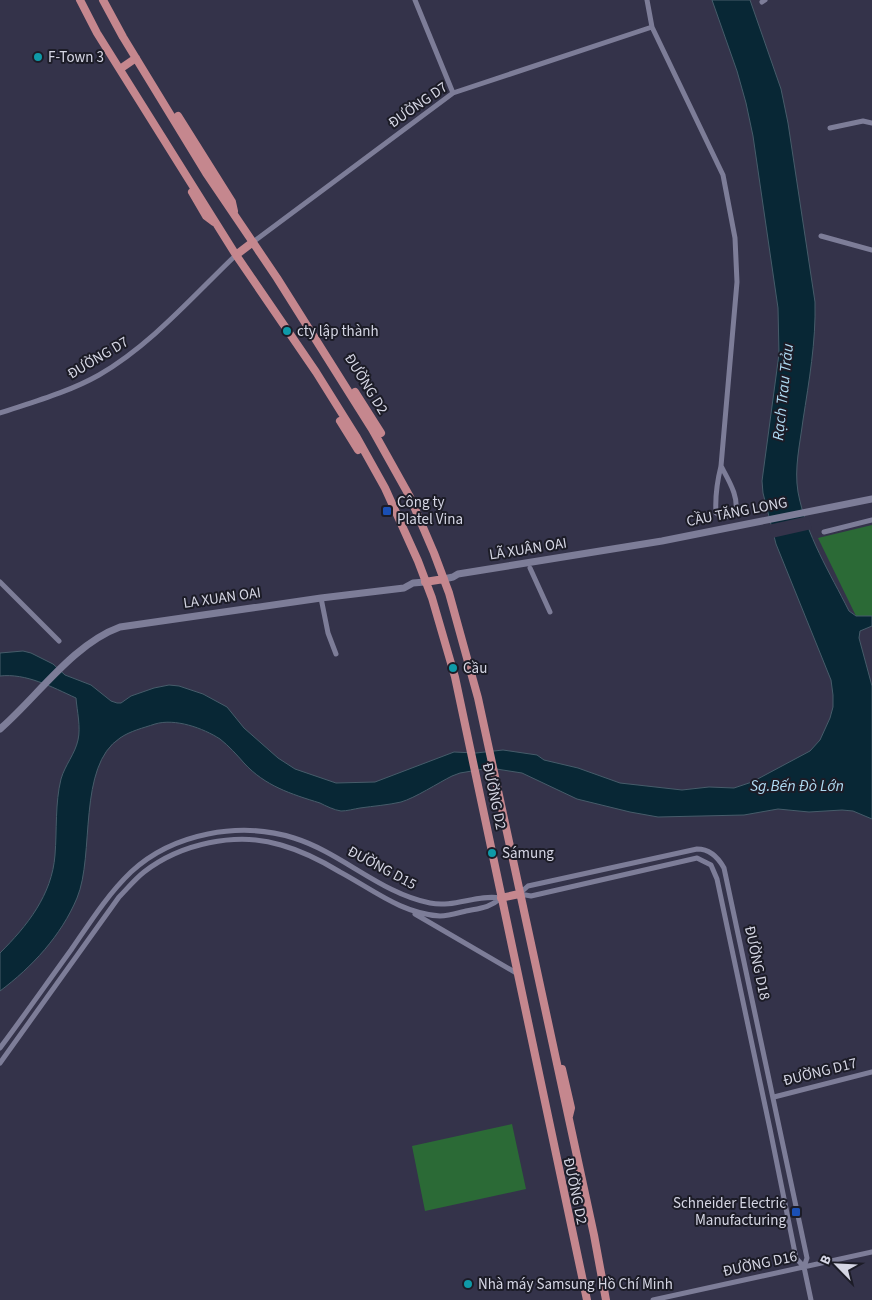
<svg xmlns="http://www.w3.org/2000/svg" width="872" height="1300" font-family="'Source Sans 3',sans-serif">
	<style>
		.green { fill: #2b6a36 }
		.water { fill: #082735; stroke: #465c6a }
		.pier { fill: #34334a }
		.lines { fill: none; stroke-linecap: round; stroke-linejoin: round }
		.street { stroke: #7d7d98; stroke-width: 5 }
		.secondary { stroke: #7d7d98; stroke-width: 7 }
		.primary { stroke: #c5878e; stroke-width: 8 }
		.culture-dot { fill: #0f9aa8; stroke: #1c1c27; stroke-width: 2 }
		.transit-dot { fill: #1a4fb4; stroke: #1c1c27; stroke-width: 2 }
		.labels { text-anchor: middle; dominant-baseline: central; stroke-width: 4; stroke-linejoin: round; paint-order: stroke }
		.poi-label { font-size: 15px; fill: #d5d6e4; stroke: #1c1c27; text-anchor: start }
		.street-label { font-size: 15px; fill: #d5d6e4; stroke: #1c1c27 }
		.water-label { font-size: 16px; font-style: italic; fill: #aed9f1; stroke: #1c1c27 }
	</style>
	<rect width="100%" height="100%" fill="#34334a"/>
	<path class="green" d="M 872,525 L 872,616 L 856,616 L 818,538 Z
		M 512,1124 L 526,1189 L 425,1211 L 412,1146 Z"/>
	<path class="water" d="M 712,0 L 750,0 L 781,89 L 788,123 L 815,302 C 816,342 809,381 803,420 C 800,444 794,468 798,492 C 806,535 830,573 849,611 L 856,616 L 872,616 L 872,626 L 860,631 L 859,638 L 872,686 L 872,819 L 853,811 L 842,810 L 809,812 L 778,809 L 744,815 L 658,817 L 630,812 L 577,799 L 522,773 L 490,768 L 460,773 L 452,776 C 438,783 415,798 401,802 C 388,805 374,806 360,808 C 354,809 347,811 341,811 C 334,810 326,806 320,803 C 291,794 265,786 244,763 C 237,755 229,746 220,739 C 203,728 175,718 155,724 C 143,728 130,731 120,738 C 77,766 95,855 77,898 C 61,936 32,967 0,991 L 0,953 C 27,926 52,895 55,855 C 57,830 55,803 61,779 C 65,765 75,754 78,740 C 81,727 77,711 76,698 C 52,687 26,673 0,676 L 0,653 L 23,651 L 31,653 L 53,664 L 65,675 L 91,685 L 111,701 L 117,703 L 121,703 L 131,696 L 154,688 L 169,685 L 179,686 L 203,694 L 227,707 L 244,728 L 278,758 L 295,769 L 336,783 L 375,782 L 454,752 L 476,753 L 503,750 L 537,755 L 544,760 L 578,768 L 620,783 L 682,790 L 709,787 L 734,788 L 752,782 L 810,751 L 820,740 L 830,718 L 833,707 L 833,695 L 831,680 L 776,544 L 763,493 L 762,481 L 779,354 L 778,308 L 753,136 L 746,103 L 737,71 Z"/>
	<path class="pier" d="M 808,516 L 812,529 L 772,538 L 768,525 Z"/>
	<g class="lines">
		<path class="street" d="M 415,0 L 453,93
			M 647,0 L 652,27 L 723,175 L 735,238 L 737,282 L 721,466 C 717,482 715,497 716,513 L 722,517 L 735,515 C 740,498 729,481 721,466
			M 762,2 L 765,0
			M 830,128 L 863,121 L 872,123
			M 821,236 L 872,250
			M 253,242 L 453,93 L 652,27
			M 0,413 C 33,402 69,392 99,375 C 151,345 193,296 236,255
			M 824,532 L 872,520
			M 530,568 L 550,612
			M 0,582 L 59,641
			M 321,598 L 328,633 L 336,654
			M 519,894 L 528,886 L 697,849 C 710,849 718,857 724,868 L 807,1258 L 804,1267
			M 520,894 L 531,896 L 697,858 L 711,865 L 717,879 L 770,1129 L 796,1258 L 804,1267 L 811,1300
			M 415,914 L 518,974
			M 0,1048 C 24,1016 47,983 71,950 C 89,924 107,895 131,872 C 173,833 240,821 294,838 C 342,853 380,893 430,903 C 454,908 477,894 501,898
			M 0,1063 L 119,897 C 127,889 135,879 144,872 C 180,844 236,831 281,845 C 302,851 322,861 340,872 C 372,889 402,914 440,916 C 448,916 458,913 466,911 C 481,908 489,908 501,898
			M 774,1097 L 872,1072
			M 653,1300 L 872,1252"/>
		<path class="secondary" d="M 444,579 L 453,577 L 458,574 L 662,541 L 872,499
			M 0,729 C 37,697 73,644 120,627 L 321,598 L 404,588 L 413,583 L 425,582"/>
		<path class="primary" d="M 80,0 L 97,33 L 236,255 L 316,372 L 356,436 L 385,488 L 418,561 L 432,598 L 455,677 L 587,1300
			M 103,0 L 123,37 L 206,173 L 277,278 L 372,429 L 410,497 L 434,553 L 449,593 L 478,698 L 594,1235 L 606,1300
			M 120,69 L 136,58
			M 178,116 L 232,202 L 234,211
			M 192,192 L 206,216 L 214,222
			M 236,255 L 253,242
			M 355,392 L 381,433
			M 340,421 L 358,450
			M 425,582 L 444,579
			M 501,898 L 519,894
			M 562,1069 L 571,1108 L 569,1116"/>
	</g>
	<g class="culture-dot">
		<circle cx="38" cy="57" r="5"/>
		<circle cx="287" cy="331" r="5"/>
		<circle cx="453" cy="668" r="5"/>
		<circle cx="492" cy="853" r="5"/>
		<circle cx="468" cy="1284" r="5"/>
	</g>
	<g class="transit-dot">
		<rect x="382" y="506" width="10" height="10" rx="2.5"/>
		<rect x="791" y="1207" width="10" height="10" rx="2.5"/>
	</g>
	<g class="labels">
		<g class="poi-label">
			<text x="48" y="57">F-Town 3</text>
			<text x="297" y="331">cty lập thành</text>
			<text x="397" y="502">Công ty<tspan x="397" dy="17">Platel Vina</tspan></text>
			<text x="463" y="668">Cầu</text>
			<text x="502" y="853">Sámung</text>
			<text x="786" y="1203" text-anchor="end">Schneider Electric<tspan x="786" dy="17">Manufacturing</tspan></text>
			<text x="478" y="1284">Nhà máy Samsung Hồ Chí Minh</text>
		</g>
		<g class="street-label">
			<text transform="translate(418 105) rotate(-35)">ĐƯỜNG D7</text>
			<text transform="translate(98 358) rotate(-31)">ĐƯỜNG D7</text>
			<text transform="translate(366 384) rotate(58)">ĐƯỜNG D2</text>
			<text transform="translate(737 512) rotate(-11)">CẦU TĂNG LONG</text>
			<text transform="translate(528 549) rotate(-9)">LÃ XUÂN OAI</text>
			<text transform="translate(222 598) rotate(-8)">LA XUAN OAI</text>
			<text transform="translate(494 796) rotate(78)">ĐƯỜNG D2</text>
			<text transform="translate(382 868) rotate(28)">ĐƯỜNG D15</text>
			<text transform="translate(757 963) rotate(78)">ĐƯỜNG D18</text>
			<text transform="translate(820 1072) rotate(-14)">ĐƯỜNG D17</text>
			<text transform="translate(575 1191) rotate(78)">ĐƯỜNG D2</text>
			<text transform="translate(760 1264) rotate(-12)">ĐƯỜNG D16</text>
		</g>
		<g class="water-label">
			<text transform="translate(783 392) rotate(-84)">Rạch Trau Trảu</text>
			<text x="797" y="786">Sg.Bến Đò Lớn</text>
		</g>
	</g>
	<g transform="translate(837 1265) rotate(294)" stroke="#1c1c27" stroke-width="4" paint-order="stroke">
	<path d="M0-4L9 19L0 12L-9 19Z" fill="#d5d6e4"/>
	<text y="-8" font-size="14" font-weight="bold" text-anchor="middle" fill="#d5d6e4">B</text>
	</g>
</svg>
